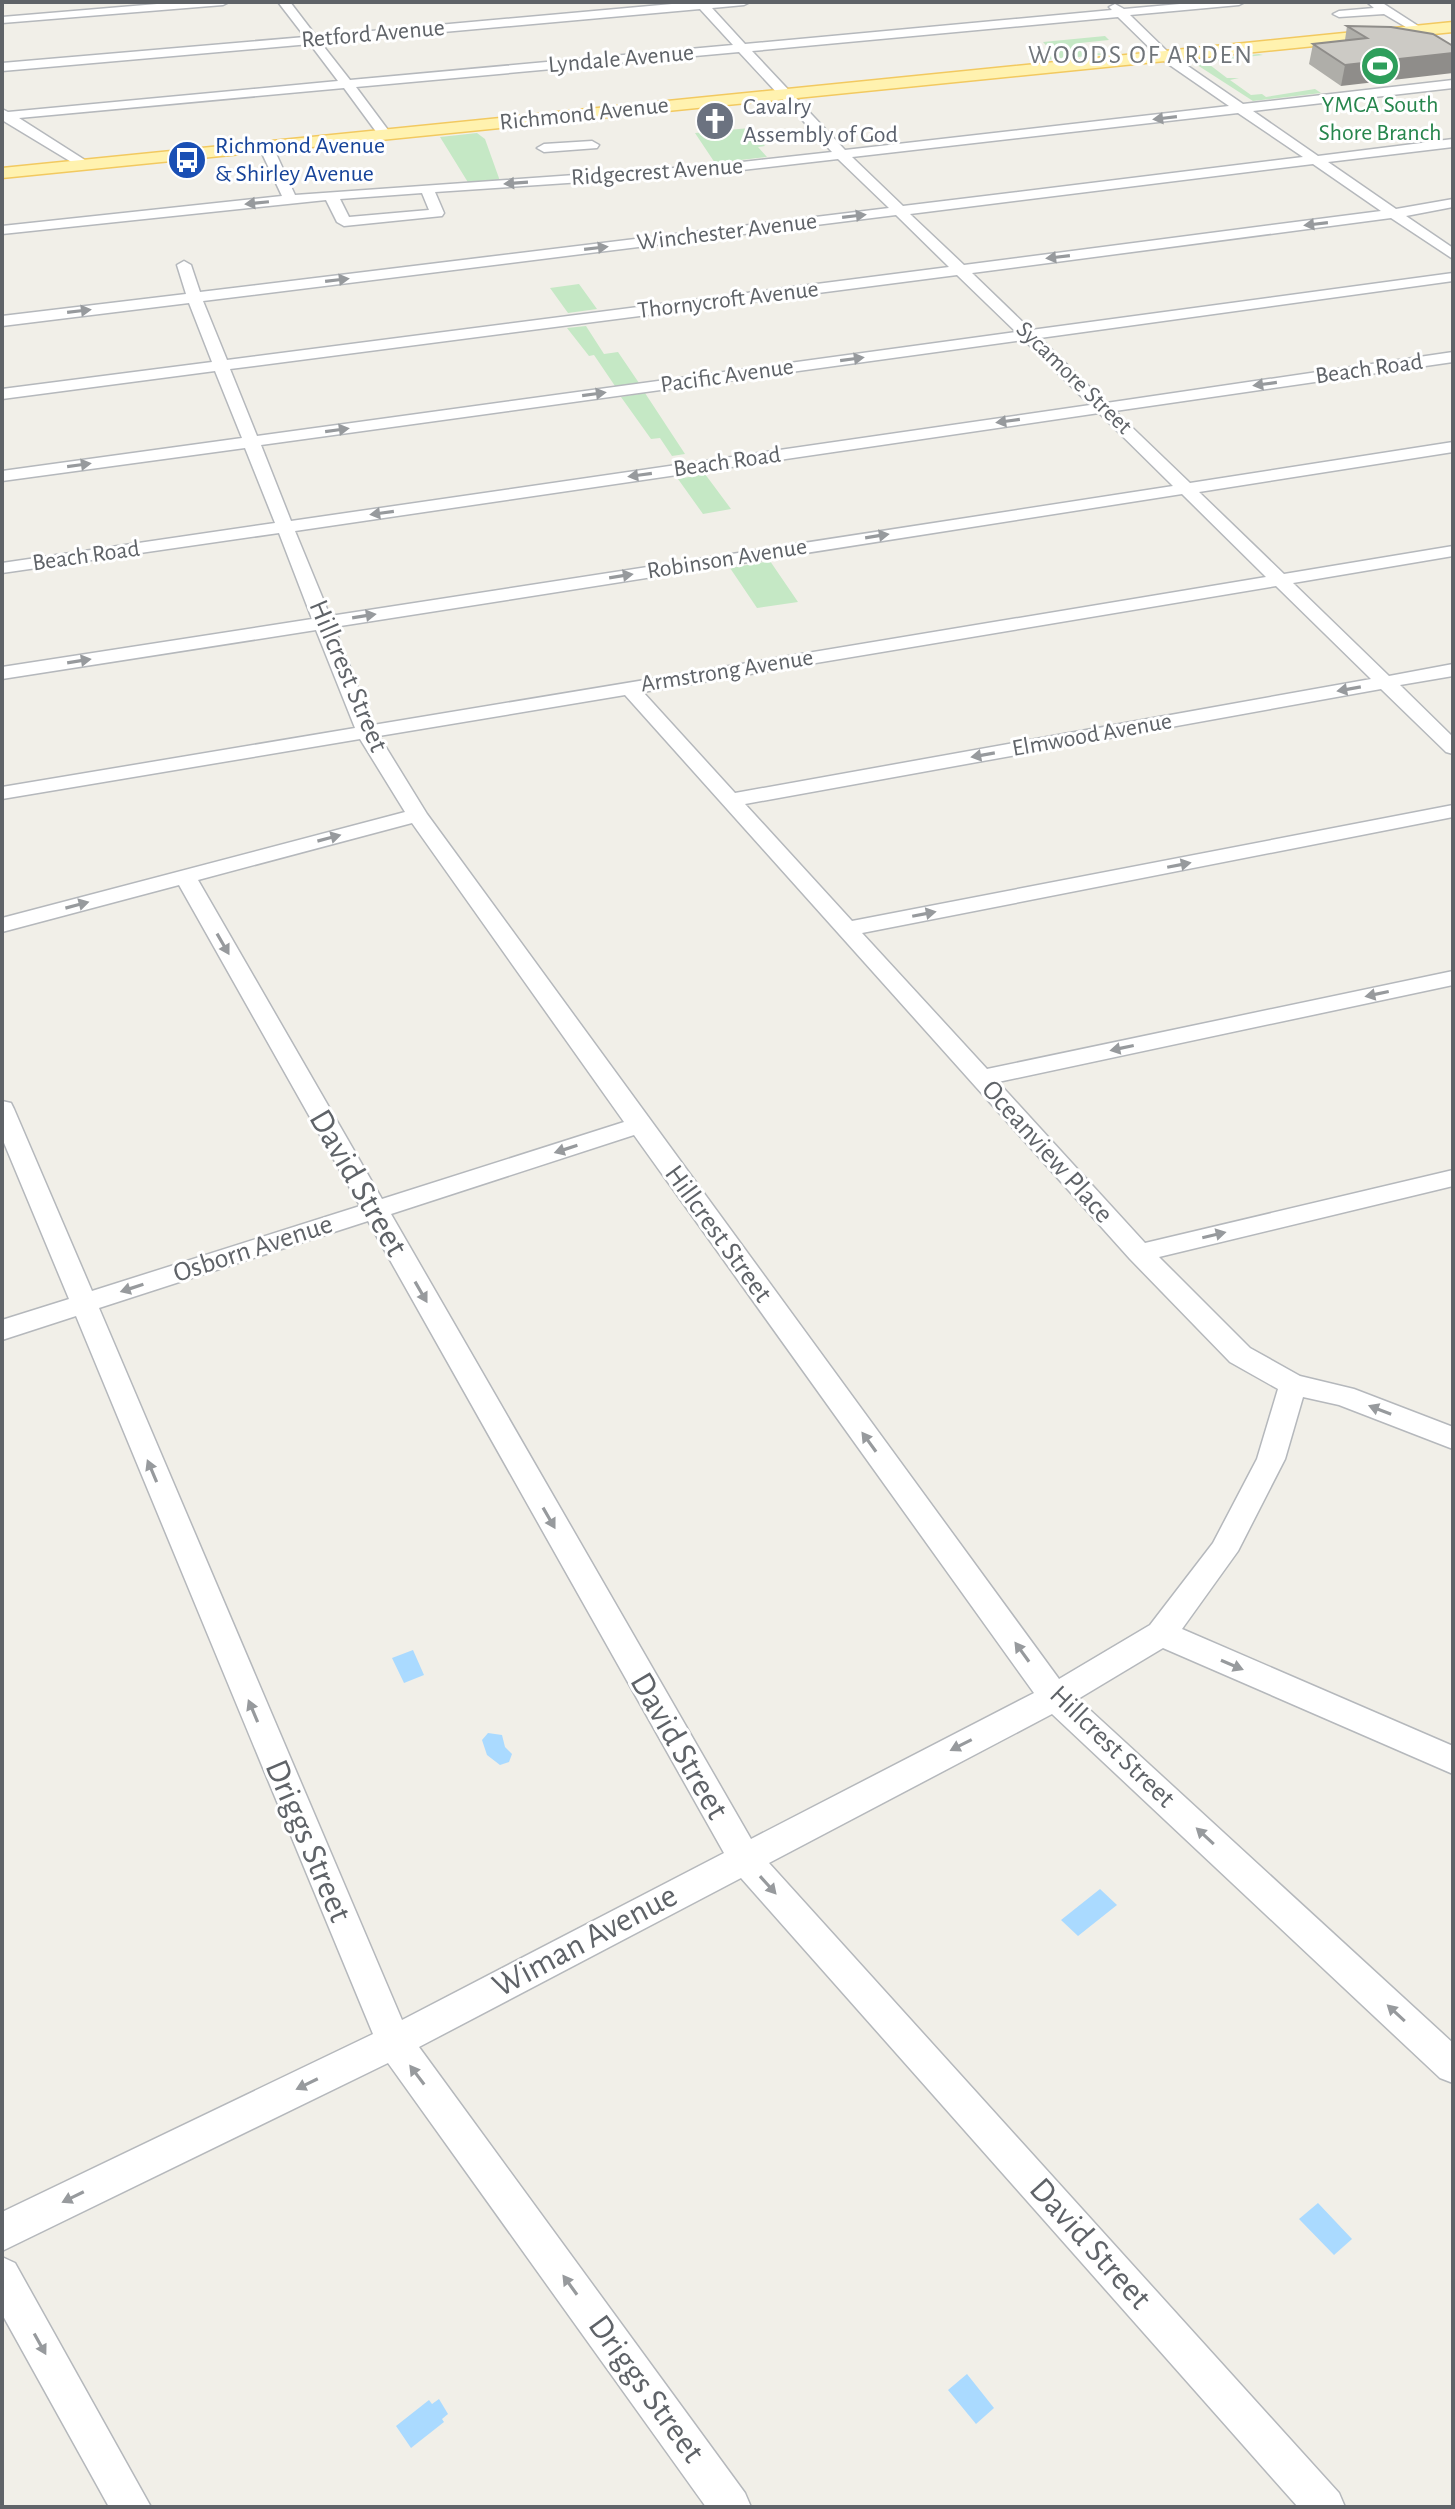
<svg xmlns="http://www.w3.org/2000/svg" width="1455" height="2509" font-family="'Alegreya Sans',sans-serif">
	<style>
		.green { fill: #c5e8c5 }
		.water { fill: #aadaff }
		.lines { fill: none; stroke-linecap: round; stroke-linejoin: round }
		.minor-casing { stroke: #b5b8bc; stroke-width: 3 }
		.major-casing { stroke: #f2c960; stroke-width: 3 }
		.minor { fill: #fff; fill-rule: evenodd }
		.major { fill: #fff2af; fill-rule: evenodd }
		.wall { fill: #afaea9 }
		.shaded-wall { fill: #8f8d8a }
		.building { fill: #cccac5; stroke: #8f8d8a; stroke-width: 2 }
		.oneway { fill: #979a9d }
		.labels { text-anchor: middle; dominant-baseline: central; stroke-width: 6; stroke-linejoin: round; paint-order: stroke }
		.far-street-label { font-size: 24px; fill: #5f6368; stroke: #fff }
		.far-leisure-label { font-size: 24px; fill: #27864d; stroke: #fff }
		.far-worship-label { font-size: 24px; fill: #5b616d; stroke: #fff; text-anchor: start }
		.far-transit-label { font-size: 24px; fill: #164399; stroke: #fff; text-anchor: start }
		.far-neighbourhood-label { font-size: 26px; letter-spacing: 2px; fill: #70757a; stroke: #fff }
		.street-label { font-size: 28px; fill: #5f6368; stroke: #fff }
		.near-street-label { font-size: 34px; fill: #5f6368; stroke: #fff }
	</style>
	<rect width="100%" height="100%" fill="#f1efe8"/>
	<path class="green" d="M 1105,36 L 1109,40 L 1080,43 L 1092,53 L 1111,54 L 1034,61 L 1028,56 L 1052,52 L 1043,42 Z
		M 1259,54 L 1263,55 L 1206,62 L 1227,78 L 1239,78 L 1230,80 L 1251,95 L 1262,94 L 1266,97 L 1315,89 L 1321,93 L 1253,101 L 1191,61 Z
		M 750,128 L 765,146 L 758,147 L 767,157 L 715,163 L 695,133 Z
		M 477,133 L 485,139 L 500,181 L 469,184 L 440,137 Z
		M 579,284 L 597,309 L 568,313 L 550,288 Z
		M 586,326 L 604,354 L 618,352 L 639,383 L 615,386 L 594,355 L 589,356 L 567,328 Z
		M 645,393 L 685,454 L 672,456 L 660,438 L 651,439 L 621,397 Z
		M 705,474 L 731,509 L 703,514 L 678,479 Z
		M 770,561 L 798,602 L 757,608 L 730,568 Z"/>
	<path class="water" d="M 413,1650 L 424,1675 L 404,1683 L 392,1658 Z
		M 488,1733 L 502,1735 L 505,1747 L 512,1754 L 509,1762 L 500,1765 L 487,1755 L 482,1740 Z
		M 1100,1889 L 1117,1905 L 1078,1936 L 1061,1920 Z
		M 1318,2203 L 1352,2239 L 1334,2255 L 1299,2219 Z
		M 967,2374 L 994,2408 L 976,2424 L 948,2390 Z
		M 439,2399 L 448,2414 L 442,2419 L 444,2422 L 411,2448 L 396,2426 L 429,2400 L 432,2404 Z"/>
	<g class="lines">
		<defs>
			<path id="minor" d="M 181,2 L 229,2 L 223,5 L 2,23 L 2,17 Z
				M 278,2 L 290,2 L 316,36 L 694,2 L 750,2 L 744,5 L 712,8 L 745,44 L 1112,10 L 1109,7 L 1115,4 L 1124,9 L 1202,2 L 1245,2 L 1239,5 L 1130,15 L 1169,53 L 1243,104 L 1453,80 L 1453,88 L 1253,111 L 1318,156 L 1453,139 L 1453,147 L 1328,162 L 1396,209 L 1453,199 L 1453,207 L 1406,216 L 1453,248 L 1453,259 L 1391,218 L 972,273 L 1031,330 L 1453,273 L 1453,281 L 1040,338 L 1106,403 L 1453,352 L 1453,362 L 1115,411 L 1190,483 L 1453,442 L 1453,452 L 1199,492 L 1284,574 L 1453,546 L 1453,556 L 1293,583 L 1389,676 L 1453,664 L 1453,676 L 1400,685 L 1453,737 L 1453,754 L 1446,752 L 1381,689 L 745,804 L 852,921 L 1453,805 L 1453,817 L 862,933 L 987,1069 L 1453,971 L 1453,985 L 998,1082 L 1145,1243 L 1453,1170 L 1453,1186 L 1159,1257 L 1250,1348 L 1300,1376 L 1354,1389 L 1453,1427 L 1453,1449 L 1339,1405 L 1303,1397 L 1285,1459 L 1238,1551 L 1182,1629 L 1453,1746 L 1453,1774 L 1163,1648 L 1078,1699 L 1453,2043 L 1453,2083 L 1440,2078 L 1052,1714 L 769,1863 L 1339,2493 L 1345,2507 L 1298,2507 L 741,1878 L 419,2047 L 745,2493 L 751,2507 L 706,2507 L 388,2063 L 2,2251 L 2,2212 L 373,2034 L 76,1316 L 2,1340 L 2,1320 L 69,1299 L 2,1138 L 2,1101 L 11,1103 L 14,1109 L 92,1291 L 360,1206 L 179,885 L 2,932 L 2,918 L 405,812 L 360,739 L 2,799 L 2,787 L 355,728 L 316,630 L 2,679 L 2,667 L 312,619 L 279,533 L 2,573 L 2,563 L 275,523 L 245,448 L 2,481 L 2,471 L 242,438 L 215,371 L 2,399 L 2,389 L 212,362 L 189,303 L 2,326 L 2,316 L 186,294 L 177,265 L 184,261 L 191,265 L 200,292 L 889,208 L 838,159 L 716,173 L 435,192 L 444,213 L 442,216 L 344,226 L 337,222 L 326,200 L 2,234 L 2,226 L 282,196 L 259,147 L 266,143 L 273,147 L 295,195 L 716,165 L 832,152 L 739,52 L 356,87 L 391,134 L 385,138 L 380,137 L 344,88 L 19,118 L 88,162 L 88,168 L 83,169 L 2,120 L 2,109 L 8,112 L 338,81 L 310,44 L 2,71 L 2,63 L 305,37 ZM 700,9 L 733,45 L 350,80 L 321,43 ZM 1118,17 L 1161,59 L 1229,106 L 845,150 L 752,51 ZM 1238,113 L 1303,157 L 903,206 L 852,157 ZM 1313,164 L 1381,211 L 964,265 L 910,214 ZM 422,193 L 429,210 L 349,217 L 340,199 ZM 896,215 L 949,267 L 227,360 L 203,301 ZM 957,275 L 1016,332 L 257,436 L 230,369 ZM 1024,340 L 1090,405 L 291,521 L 261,445 ZM 1099,413 L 1173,486 L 330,616 L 295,531 ZM 1182,494 L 1266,577 L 373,725 L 334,627 ZM 1276,586 L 1371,679 L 735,793 L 643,692 ZM 625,695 L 1130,1259 L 1230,1362 L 1278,1389 L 1257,1459 L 1213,1543 L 1150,1625 L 1059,1679 L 427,814 L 379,736 ZM 412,823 L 624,1122 L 382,1199 L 198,880 ZM 634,1135 L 1034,1693 L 751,1839 L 391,1214 ZM 368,1221 L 724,1853 L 402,2020 L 99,1308 Z
				M 1367,2 L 1381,2 L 1426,31 L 1416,33 L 1384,14 L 1339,17 L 1333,14 L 1339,11 L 1374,8 Z
				M 592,141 L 599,145 L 597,148 L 544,152 L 537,148 L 544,144 Z
				M 2,2257 L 15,2263 L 151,2507 L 109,2507 L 2,2314 Z"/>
			<path id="major" d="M 1453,22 L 1453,32 L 2,178 L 2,168 Z"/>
		</defs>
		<use href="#minor" class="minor-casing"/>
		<use href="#major" class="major-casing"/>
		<use href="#minor" class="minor"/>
		<use href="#major" class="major"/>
	</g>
	<path class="wall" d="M 1347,26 L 1391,27 L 1341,86 L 1309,64 L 1313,44 L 1345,40 Z"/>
	<path class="shaded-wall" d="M 1453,53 L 1453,73 L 1341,86 L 1345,65 Z"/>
	<path class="building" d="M 1347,26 L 1391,27 L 1433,34 L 1453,46 L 1453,53 L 1345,65 L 1313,44 L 1367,38 Z"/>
	<defs><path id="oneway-solid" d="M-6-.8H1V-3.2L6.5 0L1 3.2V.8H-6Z" transform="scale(2)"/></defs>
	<g class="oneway">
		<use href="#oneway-solid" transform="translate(1165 118) rotate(173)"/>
		<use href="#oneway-solid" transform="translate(516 183) rotate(176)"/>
		<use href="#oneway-solid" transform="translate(257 203) rotate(174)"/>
		<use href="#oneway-solid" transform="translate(854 216) rotate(-7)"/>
		<use href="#oneway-solid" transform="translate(1316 224) rotate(173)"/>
		<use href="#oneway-solid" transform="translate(596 248) rotate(-7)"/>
		<use href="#oneway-solid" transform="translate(1058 257) rotate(173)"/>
		<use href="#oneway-solid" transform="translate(337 280) rotate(-7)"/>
		<use href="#oneway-solid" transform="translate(79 311) rotate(-7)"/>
		<use href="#oneway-solid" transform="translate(852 359) rotate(-8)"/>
		<use href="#oneway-solid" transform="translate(1265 384) rotate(172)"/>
		<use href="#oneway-solid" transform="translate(594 394) rotate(-8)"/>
		<use href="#oneway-solid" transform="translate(1008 421) rotate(172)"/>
		<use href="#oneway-solid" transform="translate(337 430) rotate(-8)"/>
		<use href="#oneway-solid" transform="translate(79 465) rotate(-8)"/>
		<use href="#oneway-solid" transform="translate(640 475) rotate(172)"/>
		<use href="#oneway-solid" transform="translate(382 513) rotate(172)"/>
		<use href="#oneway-solid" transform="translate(877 536) rotate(-9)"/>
		<use href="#oneway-solid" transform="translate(621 576) rotate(-9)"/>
		<use href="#oneway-solid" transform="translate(364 616) rotate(-9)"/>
		<use href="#oneway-solid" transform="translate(79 661) rotate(-9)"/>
		<use href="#oneway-solid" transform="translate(1349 689) rotate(170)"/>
		<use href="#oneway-solid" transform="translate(983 755) rotate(170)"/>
		<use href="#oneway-solid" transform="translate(329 838) rotate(-15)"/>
		<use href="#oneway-solid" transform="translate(1179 865) rotate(-11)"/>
		<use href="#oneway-solid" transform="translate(77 905) rotate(-15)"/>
		<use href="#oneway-solid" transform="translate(924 914) rotate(-11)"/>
		<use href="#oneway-solid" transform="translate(223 944) rotate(60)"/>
		<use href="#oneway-solid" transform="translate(1377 994) rotate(168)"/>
		<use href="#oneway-solid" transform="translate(1122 1048) rotate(168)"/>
		<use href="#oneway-solid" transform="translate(566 1149) rotate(162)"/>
		<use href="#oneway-solid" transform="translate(1214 1235) rotate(-13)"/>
		<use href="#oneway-solid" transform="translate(132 1288) rotate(162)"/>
		<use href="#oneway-solid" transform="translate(421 1292) rotate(60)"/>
		<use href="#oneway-solid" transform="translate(1380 1410) rotate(-159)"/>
		<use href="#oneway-solid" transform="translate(869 1442) rotate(-126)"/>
		<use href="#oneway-solid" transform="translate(152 1471) rotate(-113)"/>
		<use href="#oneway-solid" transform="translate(549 1518) rotate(60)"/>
		<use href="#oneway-solid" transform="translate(1022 1652) rotate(-126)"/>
		<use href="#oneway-solid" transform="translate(1232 1665) rotate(23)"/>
		<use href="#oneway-solid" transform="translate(253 1711) rotate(-113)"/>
		<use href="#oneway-solid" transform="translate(961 1745) rotate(153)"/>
		<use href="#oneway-solid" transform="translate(1205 1836) rotate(-137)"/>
		<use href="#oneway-solid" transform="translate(768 1885) rotate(48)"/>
		<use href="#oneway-solid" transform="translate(1396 2013) rotate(-137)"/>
		<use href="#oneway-solid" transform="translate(417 2075) rotate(-127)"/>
		<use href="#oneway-solid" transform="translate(307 2084) rotate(154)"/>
		<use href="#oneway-solid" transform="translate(73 2197) rotate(154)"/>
		<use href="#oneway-solid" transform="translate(570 2285) rotate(-126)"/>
		<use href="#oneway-solid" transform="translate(40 2344) rotate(61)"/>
	</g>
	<defs>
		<symbol id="stadium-disc" viewBox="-11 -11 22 22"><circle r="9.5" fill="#2e9e5b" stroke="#fff"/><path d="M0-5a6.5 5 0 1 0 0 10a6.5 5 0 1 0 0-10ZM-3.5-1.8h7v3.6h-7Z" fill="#fff"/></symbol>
		<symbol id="church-disc" viewBox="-11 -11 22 22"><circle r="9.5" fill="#6b7280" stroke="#fff"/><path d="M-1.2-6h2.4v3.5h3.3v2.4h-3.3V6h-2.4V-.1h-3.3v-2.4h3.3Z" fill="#fff"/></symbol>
		<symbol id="bus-disc" viewBox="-11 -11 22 22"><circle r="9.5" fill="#1a4fb4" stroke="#fff"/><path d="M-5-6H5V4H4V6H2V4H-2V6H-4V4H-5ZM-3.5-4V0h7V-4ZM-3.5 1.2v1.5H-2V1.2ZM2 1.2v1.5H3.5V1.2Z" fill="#fff"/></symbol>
	</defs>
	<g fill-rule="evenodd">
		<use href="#stadium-disc" x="1358" y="44" width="44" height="44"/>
		<use href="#church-disc" x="693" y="99" width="44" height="44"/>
		<use href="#bus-disc" x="165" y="138" width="44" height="44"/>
	</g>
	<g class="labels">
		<g class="far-street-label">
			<text transform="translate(373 34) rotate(-5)">Retford Avenue</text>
			<text transform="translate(621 59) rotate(-5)">Lyndale Avenue</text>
			<text transform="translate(584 114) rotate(-6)">Richmond Avenue</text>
			<text transform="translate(657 172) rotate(-4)">Ridgecrest Avenue</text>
			<text transform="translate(727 232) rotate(-7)">Winchester Avenue</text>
			<text transform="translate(728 300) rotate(-7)">Thornycroft Avenue</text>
			<text transform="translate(1369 369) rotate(-8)">Beach Road</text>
			<text transform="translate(727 376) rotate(-8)">Pacific Avenue</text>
			<text transform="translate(1074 378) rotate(44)">Sycamore Street</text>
			<text transform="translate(727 462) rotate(-8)">Beach Road</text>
			<text transform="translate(86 556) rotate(-8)">Beach Road</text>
			<text transform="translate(727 559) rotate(-9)">Robinson Avenue</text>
			<text transform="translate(727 671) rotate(-9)">Armstrong Avenue</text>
			<text transform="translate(1092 735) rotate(-10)">Elmwood Avenue</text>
		</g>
		<g class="far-leisure-label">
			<text x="1380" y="105">YMCA South<tspan x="1380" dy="28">Shore Branch</tspan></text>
		</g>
		<g class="far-worship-label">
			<text x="743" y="107">Cavalry<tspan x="743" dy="28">Assembly of God</tspan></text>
		</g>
		<g class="far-transit-label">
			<text x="215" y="146">Richmond Avenue<tspan x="215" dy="28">&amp; Shirley Avenue</tspan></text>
		</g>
		<g class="far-neighbourhood-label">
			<text x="1141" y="55">WOODS OF ARDEN</text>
		</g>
		<g class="street-label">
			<text transform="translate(348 676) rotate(67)">Hillcrest Street</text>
			<text transform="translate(1047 1152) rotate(48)">Oceanview Place</text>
			<text transform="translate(718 1234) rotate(54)">Hillcrest Street</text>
			<text transform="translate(253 1249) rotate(-18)">Osborn Avenue</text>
			<text transform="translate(1112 1747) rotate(44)">Hillcrest Street</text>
		</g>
		<g class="near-street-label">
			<text transform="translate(358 1183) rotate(60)">David Street</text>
			<text transform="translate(679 1746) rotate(60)">David Street</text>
			<text transform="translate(308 1841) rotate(67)">Driggs Street</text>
			<text transform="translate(585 1941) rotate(-28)">Wiman Avenue</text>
			<text transform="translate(1090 2244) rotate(48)">David Street</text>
			<text transform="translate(646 2389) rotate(54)">Driggs Street</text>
		</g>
	</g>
	<rect width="1455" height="2509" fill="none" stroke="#5f6368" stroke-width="8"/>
</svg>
